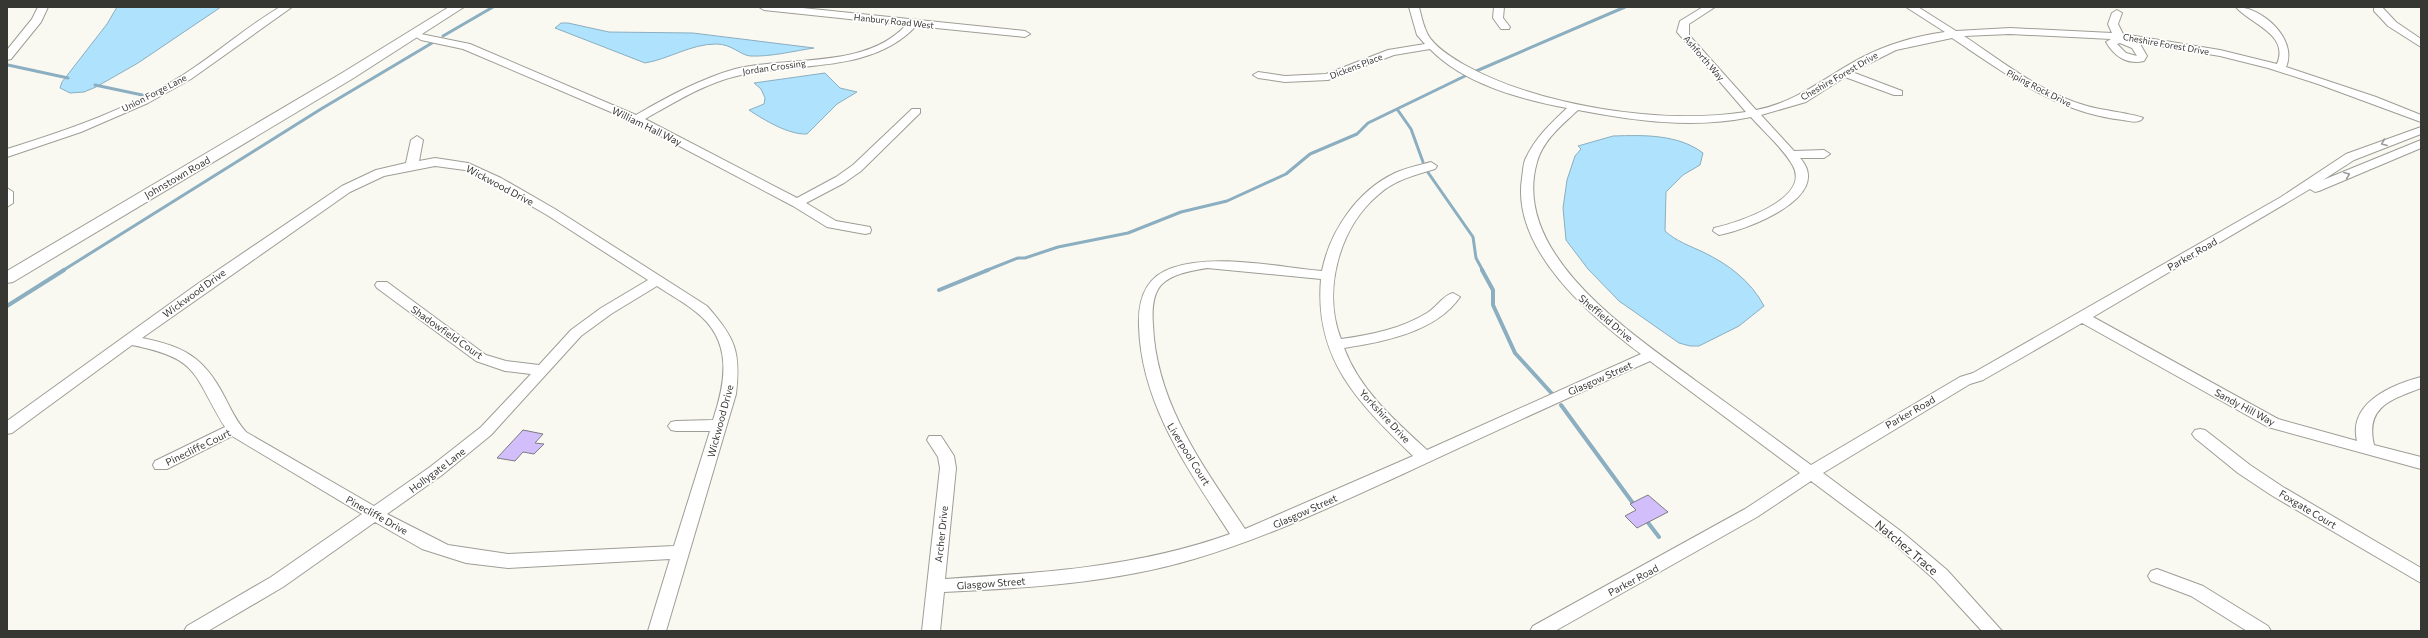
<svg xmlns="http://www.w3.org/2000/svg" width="2428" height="638" font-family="Commissioner,sans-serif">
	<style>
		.water { fill: #afe2fc; stroke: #8baec0 }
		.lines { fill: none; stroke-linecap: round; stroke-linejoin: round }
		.stream-far1 { stroke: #8baec0; stroke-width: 3 }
		.stream { stroke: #8baec0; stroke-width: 4 }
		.building { fill: #d1befa; stroke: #7e7c83 }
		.minor-casing { stroke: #9e9d96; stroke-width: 2 }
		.major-casing { stroke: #9e9d96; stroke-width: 2 }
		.minor { fill: #fff; fill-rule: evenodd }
		.major { fill: #fff; fill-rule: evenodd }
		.oneway { stroke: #9a9a99 }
		.labels { text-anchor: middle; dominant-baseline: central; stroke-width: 3.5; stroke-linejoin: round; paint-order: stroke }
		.far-street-label { font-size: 9px; fill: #363633; stroke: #fff }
		.street-label { font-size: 10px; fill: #363633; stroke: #fff }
		.near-street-label { font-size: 12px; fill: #363633; stroke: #fff }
	</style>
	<rect width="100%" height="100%" fill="#faf9f1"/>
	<path class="water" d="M 117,7 L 221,7 L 138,63 L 96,87 L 84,92 L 70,93 L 60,88 L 62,82 L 107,24 Z
		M 561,23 L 568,23 L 609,32 L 693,33 L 814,48 C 794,51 770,57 750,56 C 740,55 732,44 716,44 C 691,44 669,59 645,63 L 555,28 Z
		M 825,73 L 840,88 L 857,92 L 837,104 L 807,134 C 789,135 764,120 749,110 L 764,104 L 765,98 L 761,89 L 754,83 Z
		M 1613,136 C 1643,135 1678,134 1703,153 L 1700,165 L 1683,175 L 1666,192 L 1665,231 C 1676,241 1690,246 1703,252 C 1728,264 1751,281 1764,306 L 1739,326 L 1699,346 L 1690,346 L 1679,343 L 1619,301 L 1588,269 L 1566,240 L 1563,208 L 1567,180 L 1575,156 L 1581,149 L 1578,146 Z"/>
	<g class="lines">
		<path class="stream-far1" d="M 443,36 L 493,7
			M 8,65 L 68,78
			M 1474,72 L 1625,7
			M 95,85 L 147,96
			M 1397,109 L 1411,129 L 1423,162
			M 1427,171 L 1473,237 L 1476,258 L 1483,271
			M 62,271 L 321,109 L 432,43
			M 985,271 L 1018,258 L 1025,258 L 1058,247 L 1128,233 L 1181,212 L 1227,201 L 1286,174 L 1310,154 L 1357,134 L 1368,123 L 1465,76"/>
		<path class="stream" d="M 1482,270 L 1493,290 L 1493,305 L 1515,353 L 1555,397
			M 939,290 L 988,270
			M 7,306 L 64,270
			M 1561,405 L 1635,506
			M 1646,520 L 1659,537"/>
	</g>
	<path class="building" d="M 523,430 L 543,434 L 535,443 L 544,444 L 534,454 L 523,452 L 515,461 L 497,458 Z
		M 1648,495 L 1668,512 L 1637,528 L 1625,516 L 1636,510 L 1630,504 Z"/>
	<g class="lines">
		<defs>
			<path id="minor" d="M 38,7 L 48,7 L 41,22 L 11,59 L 7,60 L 7,50 L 32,19 Z
				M 280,7 L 292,7 L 191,79 L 148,103 L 81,132 L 7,157 L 7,149 C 68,130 129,109 183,75 C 216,54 246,27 280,7 Z
				M 759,7 L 793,7 L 1025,31 L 1030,34 L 1025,37 L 916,26 C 872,73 800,62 741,75 C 707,82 675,102 645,119 L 797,198 L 836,177 L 853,165 L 912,109 L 920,109 L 920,113 L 861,171 L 844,183 L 806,203 L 836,221 L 870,227 L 871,230 L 870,233 L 865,234 L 827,227 L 793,206 L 632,121 L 463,49 L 421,40 L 416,37 L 421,34 L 470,44 L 636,115 C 667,97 700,79 735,69 C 788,56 867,69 906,25 L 764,10 Z
				M 1409,7 L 1419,7 C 1421,15 1423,25 1427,33 C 1433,46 1451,57 1463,64 C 1537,106 1662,125 1746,112 L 1677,32 L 1680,21 L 1703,7 L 1715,7 L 1689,24 L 1689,35 L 1756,110 C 1798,102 1826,76 1863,57 C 1888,44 1916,36 1945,32 L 1906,7 L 1918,7 L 1956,31 L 2010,28 L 2112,33 L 2108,24 L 2112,13 L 2117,10 L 2122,13 L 2118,24 L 2123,34 L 2220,50 L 2277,64 C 2290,34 2250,24 2236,7 C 2262,7 2298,39 2286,67 L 2376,97 L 2421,115 L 2421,122 L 2318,84 L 2268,68 L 2220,56 L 2134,42 L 2140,44 L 2147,56 L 2144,61 C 2127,65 2114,56 2106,42 L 2111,39 L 2010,34 L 1964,36 C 2003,62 2041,93 2087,106 C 2095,109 2140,115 2143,118 C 2139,124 2129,121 2123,120 C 2057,113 2006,74 1952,38 L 1896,50 L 1852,72 L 1902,91 L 1902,95 L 1894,95 L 1845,77 L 1806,102 L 1761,115 L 1794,151 L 1824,150 L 1830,154 L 1824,158 L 1800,158 C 1835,197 1746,230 1719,235 L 1713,231 L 1714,228 C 1737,223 1811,199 1793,166 C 1785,150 1763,131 1751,117 C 1694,129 1635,121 1578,110 C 1562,125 1543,140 1537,162 C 1510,255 1634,335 1696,381 C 1735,409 1773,437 1811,465 L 1960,377 L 1973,373 L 2281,197 L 2346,154 L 2421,127 L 2421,134 L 2354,160 L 2323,180 L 2421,140 L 2421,148 L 2319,191 L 2315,192 L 2310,189 L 2093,317 L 2278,419 L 2357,441 C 2348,403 2391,385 2421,377 L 2421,388 C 2390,400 2365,407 2374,445 L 2421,457 L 2421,469 L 2268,427 L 2082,323 L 1983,380 L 1970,384 L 1823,473 L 1902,532 L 1947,570 L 2002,631 L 1982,631 L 1935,580 L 1890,540 L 1811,481 L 1757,517 L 1555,631 L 1530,631 L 1533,626 L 1745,509 L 1800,473 L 1650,361 C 1567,398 1485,436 1403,474 C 1335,505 1266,538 1194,559 C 1113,583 1028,588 944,592 L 940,631 L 922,631 L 940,468 L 938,457 L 927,440 L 929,436 L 941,436 L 954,456 L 956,468 L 945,579 C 1042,573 1138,567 1230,534 C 1189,470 1141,405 1139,326 C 1138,300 1145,277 1172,268 C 1215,253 1277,267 1322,271 C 1330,231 1357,191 1395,173 C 1406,168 1420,165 1431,162 L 1437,166 L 1435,169 C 1415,175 1394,180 1378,195 C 1339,228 1322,291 1341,339 C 1370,335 1401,329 1427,313 C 1436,308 1443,295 1453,293 L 1460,297 C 1436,332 1383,342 1344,348 C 1360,390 1394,420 1427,450 L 1641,354 C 1590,316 1511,249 1522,178 C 1523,172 1523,165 1525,160 C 1535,138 1550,124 1567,108 C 1520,99 1464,84 1430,49 L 1394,55 L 1328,80 L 1285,82 L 1258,78 L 1253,75 L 1258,72 L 1285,76 L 1326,74 L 1388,50 L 1425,44 L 1417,35 ZM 2120,43 L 2132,48 L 2137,56 L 2126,53 L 2117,44 ZM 1207,268 L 1321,279 C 1314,360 1359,403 1413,456 L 1245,529 C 1203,466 1156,403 1153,325 C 1152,312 1152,294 1162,284 C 1174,273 1191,271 1207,268 Z
				M 1494,7 L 1504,7 L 1503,18 L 1510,27 L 1509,29 L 1501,29 L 1493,18 Z
				M 2374,7 L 2382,7 L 2396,22 L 2421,39 L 2421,47 L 2388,26 L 2374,11 Z
				M 417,136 L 423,140 L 419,161 L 435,158 L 468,163 L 501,178 L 555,209 L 707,306 C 735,338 741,351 736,394 L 666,631 L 648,631 L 670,559 L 508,568 L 466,563 L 422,549 L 375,522 L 283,587 L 208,631 L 184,631 L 187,626 L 271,577 L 362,514 L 232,436 L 167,469 L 155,469 L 153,465 L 155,461 L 225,427 C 192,374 201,359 132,345 L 12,433 L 7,434 L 7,421 L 196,285 L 342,186 L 376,170 L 406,163 L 411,140 ZM 435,166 L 465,170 L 493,184 L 547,215 L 648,280 L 601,308 L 571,330 L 539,365 L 506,361 L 486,355 L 387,282 L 377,282 L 375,285 L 377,288 L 476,361 L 505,371 L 531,374 L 481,427 L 430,467 L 374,506 L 246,432 C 236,421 231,409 224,396 C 204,357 183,346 142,338 L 350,192 L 384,176 ZM 657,286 C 670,295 684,302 696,312 C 733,341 726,381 713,420 L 676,421 L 671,422 L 668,426 L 671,430 L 676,431 L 710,431 L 674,546 L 508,554 L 448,545 L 387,514 L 442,475 L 491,435 L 581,336 L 611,314 Z
				M 7,188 L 13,192 L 13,203 L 7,207 Z
				M 2200,429 L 2205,430 L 2250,465 L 2283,487 L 2421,568 L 2421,583 L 2271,495 L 2238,473 L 2195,438 L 2192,434 L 2195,430 Z
				M 2157,569 L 2203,586 L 2268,626 L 2271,631 L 2247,631 L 2191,596 L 2151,581 L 2148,576 L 2151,571 Z"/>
			<path id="major" d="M 449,7 L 464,7 L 352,79 L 13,282 L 7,283 L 7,271 L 342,73 Z"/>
		</defs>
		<use href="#minor" class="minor-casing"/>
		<use href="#major" class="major-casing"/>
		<use href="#minor" class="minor"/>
		<use href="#major" class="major"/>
	</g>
	<defs><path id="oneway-chevron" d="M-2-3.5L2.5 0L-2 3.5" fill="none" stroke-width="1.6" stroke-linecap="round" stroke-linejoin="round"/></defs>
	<g class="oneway">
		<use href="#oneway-chevron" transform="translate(2384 143) rotate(158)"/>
		<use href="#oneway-chevron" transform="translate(2347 175) rotate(-22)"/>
	</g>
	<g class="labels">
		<g class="far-street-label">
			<text transform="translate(894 21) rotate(6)">Hanbury Road West</text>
			<text transform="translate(2166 44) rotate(10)">Cheshire Forest Drive</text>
			<text transform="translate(1704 58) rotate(49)">Ashforth Way</text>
			<text transform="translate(1356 66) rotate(-21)">Dickens Place</text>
			<text transform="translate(774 67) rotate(-8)">Jordan Crossing</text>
			<text transform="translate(1839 76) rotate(-30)">Cheshire Forest Drive</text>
			<text transform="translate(2039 88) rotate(27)">Piping Rock Drive</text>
			<text transform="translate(154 93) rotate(-27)">Union Forge Lane</text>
		</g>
		<g class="street-label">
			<text transform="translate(647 126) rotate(26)">William Hall Way</text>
			<text transform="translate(177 177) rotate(-30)">Johnstown Road</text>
			<text transform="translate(500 185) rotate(28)">Wickwood Drive</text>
			<text transform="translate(2192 254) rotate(-30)">Parker Road</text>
			<text transform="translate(194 293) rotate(-36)">Wickwood Drive</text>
			<text transform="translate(1606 318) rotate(40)">Sheffield Drive</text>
			<text transform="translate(447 332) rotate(35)">Shadowfield Court</text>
			<text transform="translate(1600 378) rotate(-24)">Glasgow Street</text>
			<text transform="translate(2245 407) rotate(28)">Sandy Hill Way</text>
			<text transform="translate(1910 412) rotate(-30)">Parker Road</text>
			<text transform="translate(1385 416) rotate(47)">Yorkshire Drive</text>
			<text transform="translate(720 421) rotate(-75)">Wickwood Drive</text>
			<text transform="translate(198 447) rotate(-26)">Pinecliffe Court</text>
			<text transform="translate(1189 454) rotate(58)">Liverpool Court</text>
			<text transform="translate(437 470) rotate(-37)">Hollygate Lane</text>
			<text transform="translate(2308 509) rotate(31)">Foxgate Court</text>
			<text transform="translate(1305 511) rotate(-24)">Glasgow Street</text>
			<text transform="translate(377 515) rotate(29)">Pinecliffe Drive</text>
			<text transform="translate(941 534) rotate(-84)">Archer Drive</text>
			<text transform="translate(1633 580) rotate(-28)">Parker Road</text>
			<text transform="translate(991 583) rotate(-4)">Glasgow Street</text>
		</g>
		<g class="near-street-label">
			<text transform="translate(1907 547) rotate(40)">Natchez Trace</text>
		</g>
	</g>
	<rect width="2428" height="638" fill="none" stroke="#363633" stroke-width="16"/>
</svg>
